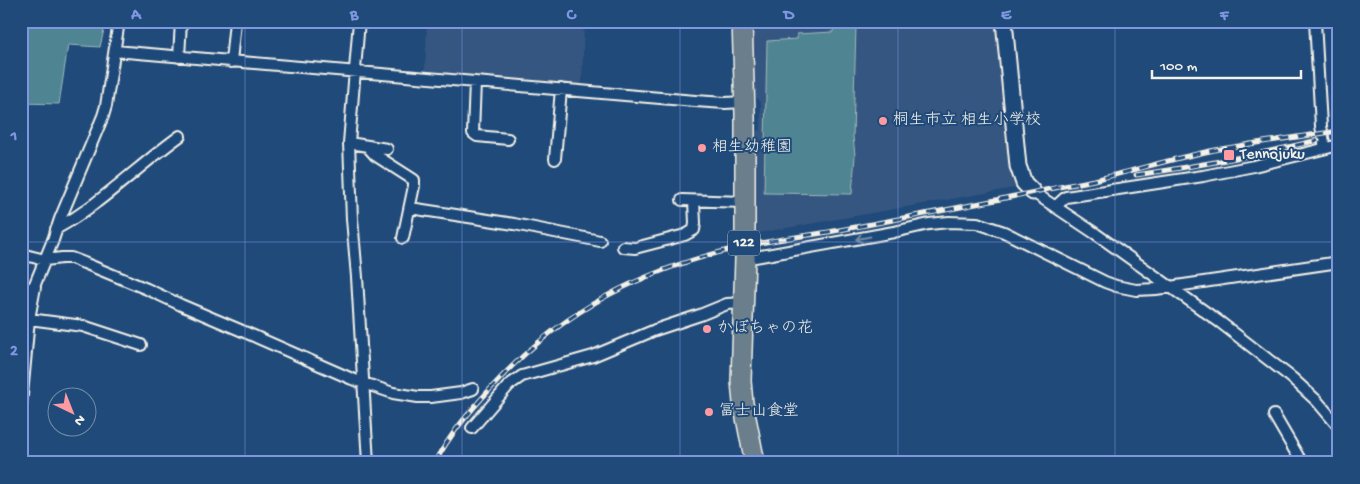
<svg xmlns="http://www.w3.org/2000/svg" width="1360" height="484" font-family="'Gochi Hand','Klee One',sans-serif">
	<style>
		.built { fill: #365780 }
		.green { fill: #4f8492; stroke: #a2babd }
		.lines { fill: none; stroke-linecap: round; stroke-linejoin: round }
		.street-casing { stroke: #f4f1e8; stroke-width: 14 }
		.secondary-casing { stroke: #f4f1e8; stroke-width: 19 }
		.highway-casing { stroke: #f4f1e8; stroke-width: 22 }
		.street { stroke: #1f4a7a; stroke-width: 10 }
		.secondary { stroke: #1f4a7a; stroke-width: 15 }
		.highway { stroke: #6b7e8b; stroke-width: 19 }
		.rail-casing { stroke: #f4f1e8; stroke-width: 5 }
		.rail { stroke: #1f4a7a; stroke-width: 3; stroke-dasharray: 9; stroke-linecap: butt }
		.oneway { stroke: #748da6 }
		.grid { fill: none; stroke: #7e97df; stroke-width: 1; stroke-opacity: 0.55 }
		.poi-dot { fill: #ff9aa2; stroke: #1f4a7a; stroke-width: 2 }
		.labels { text-anchor: middle; dominant-baseline: central; stroke-width: 4; stroke-linejoin: round; paint-order: stroke }
		.shield { fill: #1f4a7a; stroke: #b4bfc7; stroke-width: 1 }
		.shield-label { font-size: 15px; font-weight: bold; fill: #f4f1e8 }
		.poi-label { font-size: 16px; fill: #f4f1e8; stroke: #1f4a7a; text-anchor: start }
		.neatline { fill: none; stroke: #7e97df; stroke-width: 2 }
		.grid-label { font-size: 16px; text-anchor: middle; font-weight: bold; fill: #7e97df }
	</style>
	<rect width="100%" height="100%" fill="#1f4a7a"/>
	<filter id="ink" filterUnits="userSpaceOnUse"><feTurbulence type="fractalNoise" baseFrequency=".02" numOctaves="2"/><feDisplacementMap in="SourceGraphic" scale="10" xChannelSelector="R" yChannelSelector="G"/><feConvolveMatrix kernelMatrix="1 2 1 2 8 2 1 2 1" color-interpolation-filters="sRGB"/></filter>
	<g filter="url(#ink)">
		<path class="built" d="M 427,21 L 584,21 L 582,85 L 470,76 L 425,70 Z
			M 751,21 L 995,21 L 1010,172 L 1020,187 L 758,233 L 755,218 L 756,131 L 761,130 L 761,103 L 753,94 Z"/>
		<path class="green" d="M 21,21 L 106,21 L 100,47 L 68,45 L 59,104 L 21,103 Z
			M 834,24 L 856,25 L 853,137 L 855,155 L 852,194 L 764,193 L 767,41 L 797,39 L 797,34 L 833,32 Z"/>
		<g class="lines">
			<defs>
				<path id="street" d="M 359,21 L 349,143 L 352,219 L 357,277 L 368,463
					M 1315,21 L 1321,126 L 1325,148
					M 115,51 L 695,101 L 725,103 L 744,102
					M 179,57 L 181,21
					M 231,62 L 235,21
					M 475,82 L 473,133 L 477,136 L 508,139
					M 349,143 L 387,149
					M 367,146 L 375,155 L 414,180 L 414,186 L 403,238
					M 555,159 L 561,89
					M 1033,192 L 1096,234 L 1221,323 L 1292,378 L 1317,401 L 1339,427
					M 682,200 L 744,202
					M 1055,207 L 1066,197 L 1203,176 L 1254,166 L 1339,145
					M 410,208 L 514,224 L 600,241
					M 56,229 C 101,204 138,166 180,136
					M 623,247 L 635,248 L 685,235 L 694,230 L 695,223 L 694,201
					M 21,254 L 45,260 L 62,258 L 71,258 L 84,263 L 147,289 L 181,305 L 240,330 L 352,379 L 393,393 L 418,397 L 431,397 L 461,393 L 473,389
					M 745,258 L 755,257 L 894,232 L 929,224 L 949,222 L 977,223 L 1004,232 L 1105,282 L 1116,286 L 1136,290 L 1156,289 L 1339,262
					M 21,301 L 35,284 L 53,240 L 60,219 L 103,116 L 106,106 L 119,21
					M 29,319 L 83,326 L 141,345
					M 21,406 L 29,319 L 35,287
					M 1274,415 L 1302,463
					M 472,428 L 509,385 L 522,376 L 593,356 L 655,330 L 700,315 L 727,304 L 744,303"/>
				<path id="secondary" d="M 1004,21 L 1018,166 L 1024,183 L 1033,192"/>
				<path id="highway" d="M 742,21 L 745,114 L 745,258 L 741,381 L 743,403 L 755,463"/>
			</defs>
			<use href="#street" class="street-casing"/>
			<use href="#secondary" class="secondary-casing"/>
			<use href="#highway" class="highway-casing"/>
			<use href="#street" class="street"/>
			<use href="#secondary" class="secondary"/>
			<use href="#highway" class="highway"/>
			<defs>
				<path id="rail" d="M 1136,175 C 1197,166 1258,155 1318,140
					M 435,463 C 449,435 471,410 492,387 C 563,309 643,269 745,246 C 774,240 804,236 834,231 C 888,221 942,211 996,200 C 1028,193 1061,187 1094,180 C 1133,171 1171,159 1210,151 C 1253,143 1296,137 1339,131"/>
			</defs>
			<use href="#rail" class="rail-casing"/>
			<use href="#rail" class="rail"/>
		</g>
		<defs><path id="oneway-shaft" d="M-6 0H5M1.5-3L5.5 0L1.5 3" fill="none" stroke-width="1.6" stroke-linecap="round" stroke-linejoin="round" transform="scale(1.25)"/></defs>
		<use class="oneway" href="#oneway-shaft" transform="translate(863 238) rotate(169)"/>
	</g>
	<path class="grid" d="M 245,21 L 245,463M 462,21 L 462,463M 680,21 L 680,463M 898,21 L 898,463M 1115,21 L 1115,463M 21,242 L 1339,242"/>
	<g class="poi-dot">
		<circle cx="883" cy="121" r="5"/>
		<circle cx="702" cy="148" r="5"/>
		<rect x="1223" y="149" width="12" height="12" rx="2.5"/>
		<circle cx="707" cy="329" r="5"/>
		<circle cx="709" cy="412" r="5"/>
	</g>
	<g class="labels">
		<rect class="shield" x="728" y="230.5" width="32" height="25" rx="4"/>
		<g class="shield-label">
			<text x="744" y="243">122</text>
		</g>
		<g class="poi-label">
			<text x="893" y="121">桐生市立 相生小学校</text>
			<text x="712" y="148">相生幼稚園</text>
			<text x="1240" y="155">Tennojuku</text>
			<text x="717" y="329">かぼちゃの花</text>
			<text x="719" y="412">冨士山食堂</text>
		</g>
	</g>
	<rect width="1360" height="484" fill="none" stroke="#1f4a7a" stroke-width="55"/>
	<g transform="translate(72 412) rotate(137)"><circle r="24" fill="#1f4a7a" stroke="#748da6"/>
	<path d="M0-4L9 19L0 12L-9 19Z" fill="#ff9aa2"/>
	<text y="-8" font-size="14" font-weight="bold" text-anchor="middle" fill="#f4f1e8">N</text>
	</g>
	<path d="M1152 70v8h149v-8" fill="none" stroke="#f4f1e8" stroke-width="2.5"/>
	<text x="1160" y="70" font-size="15" fill="#f4f1e8" stroke="#1f4a7a" stroke-width="4" paint-order="stroke">100 m</text>
	<rect x="28" y="28" width="1304" height="428" class="neatline"/>
	<g class="grid-label">
		<text x="136" y="19">A</text>
		<text x="354" y="19">B</text>
		<text x="571" y="19">C</text>
		<text x="789" y="19">D</text>
		<text x="1006" y="19">E</text>
		<text x="1224" y="19">F</text>
		<text x="14" y="140">1</text>
		<text x="14" y="355">2</text>
	</g>
</svg>
